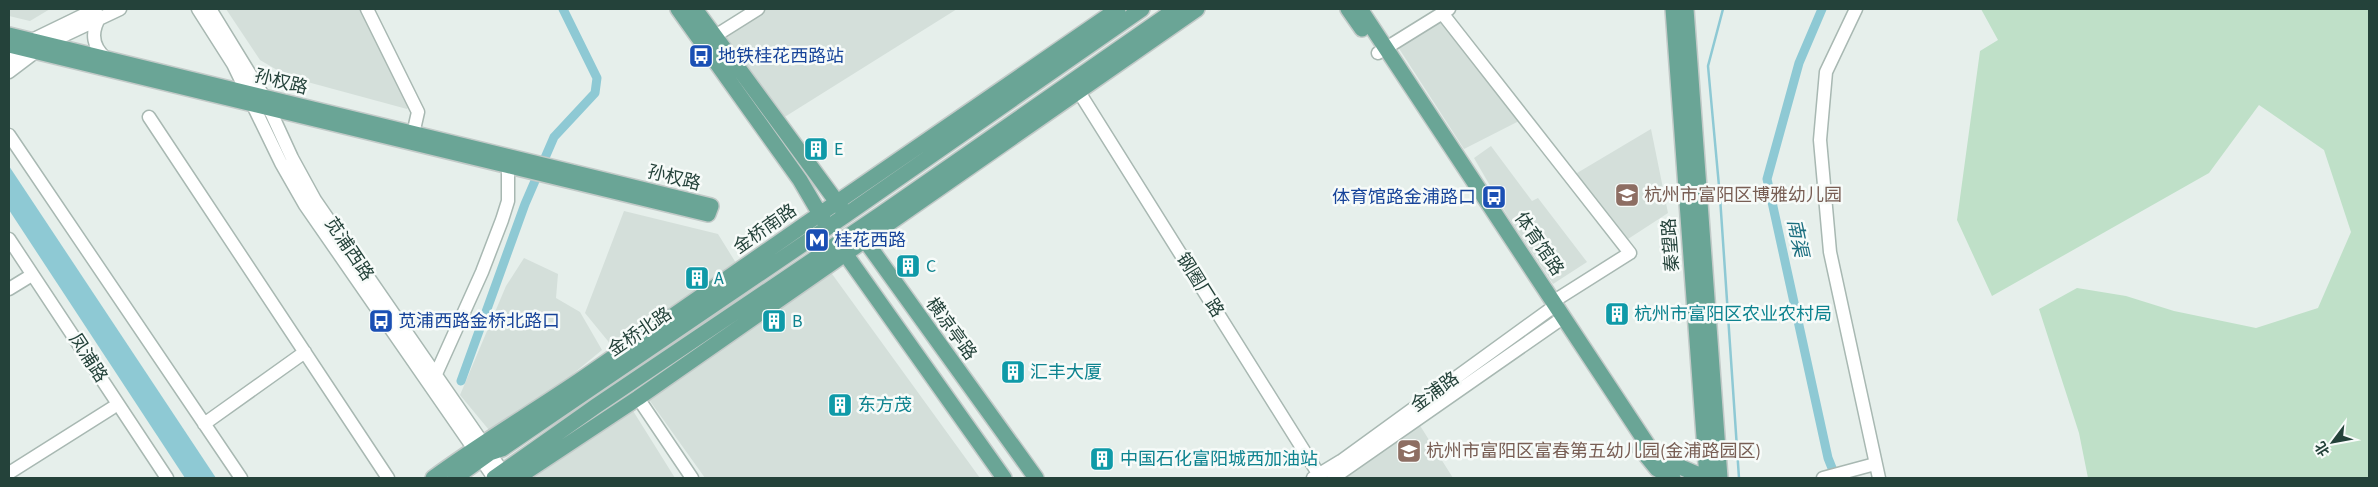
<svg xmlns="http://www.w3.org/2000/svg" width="2378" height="487" font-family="'Source Sans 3','Noto Sans SC',sans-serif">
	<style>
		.built { fill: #d4dfda }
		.green { fill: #bfe0c8 }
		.water { fill: #8ec9d4 }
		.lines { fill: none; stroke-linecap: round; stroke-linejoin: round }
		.stream { stroke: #8ec9d4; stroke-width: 2.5 }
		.canal { stroke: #8ec9d4; stroke-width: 9 }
		.minor-casing { stroke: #a8b8b2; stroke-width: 15 }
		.major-casing { stroke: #c2cac8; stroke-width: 18 }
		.minor { stroke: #fff; stroke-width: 12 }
		.major { stroke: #6aa596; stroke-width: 15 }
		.labels { text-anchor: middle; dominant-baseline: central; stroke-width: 5; stroke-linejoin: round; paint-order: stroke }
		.transit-label { font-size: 18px; fill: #164399; stroke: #f7fbf9; text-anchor: start }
		.street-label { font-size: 18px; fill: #24423a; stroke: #f7fbf9 }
		.culture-label { font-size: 18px; fill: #0d838f; stroke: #f7fbf9; text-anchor: start }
		.education-label { font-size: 18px; fill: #785e54; stroke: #f7fbf9; text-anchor: start }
		.water-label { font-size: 19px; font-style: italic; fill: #1c6f80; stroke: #f7fbf9 }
	</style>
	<rect width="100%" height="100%" fill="#e6efeb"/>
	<path class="built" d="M 9,9 L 50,9 L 30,21 L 9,16 Z
		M 226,9 L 360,9 L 412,100 L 407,109 L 289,77 L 260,60 Z
		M 760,9 L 957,9 L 783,118 L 723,32 Z
		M 1442,20 L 1519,121 L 1464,149 L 1398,47 Z
		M 1651,129 L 1668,213 L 1628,239 L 1572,176 Z
		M 1491,146 L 1532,201 L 1538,198 L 1587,262 L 1553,284 L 1507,215 L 1474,158 Z
		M 624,211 L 718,234 L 736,263 L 612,346 L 585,313 Z
		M 524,258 L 558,274 L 556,298 L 580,312 L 602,350 L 562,383 L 489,430 L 460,395 L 506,286 Z
		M 827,267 L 980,478 L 705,478 L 645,394 Z
		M 630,406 L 675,478 L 527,478 Z
		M 1419,424 L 1453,478 L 1345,478 Z"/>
	<path class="green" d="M 1981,9 L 2369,9 L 2369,478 L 2088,478 L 2079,433 L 2039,309 L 2077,288 L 2126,296 L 2174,311 L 2256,328 L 2318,308 L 2351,232 L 2324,150 L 2259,105 L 2209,173 L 1992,296 L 1957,220 L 1980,51 L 1998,40 Z"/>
	<path class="water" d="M 9,166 L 216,478 L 185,478 L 9,210 Z"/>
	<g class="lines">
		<path class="stream" d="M 1723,9 L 1708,66 L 1720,197 L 1739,478"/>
		<path class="canal" d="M 1822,9 L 1799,63 L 1767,179 L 1828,458 L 1836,478
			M 461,381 L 525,204 L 554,137 L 595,93 L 597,78 L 563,9"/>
		<defs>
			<path id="minor" d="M 198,9 L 233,64 L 281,163 L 305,205 L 494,478
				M 210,9 L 264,97 L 292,158 L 315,200 L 507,478
				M 367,9 L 418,112 L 413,134
				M 1856,9 L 1826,72 L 1820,140 L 1830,252 L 1879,478
				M 1442,13 L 1630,253 L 1554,301
				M 100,17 C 90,33 93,48 107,59
				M 715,36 L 758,9
				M 1378,53 L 1449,9
				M 9,58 L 32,40 L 96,9
				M 9,72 L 46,44 L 120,9
				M 1079,92 L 1321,478
				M 149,117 L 388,478
				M 9,135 L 241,478
				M 9,239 L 167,478
				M 9,289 L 27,278
				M 436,374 L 482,272 L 502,220 L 508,201 L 508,165
				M 638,398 L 692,478
				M 204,424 L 305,352
				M 9,473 L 112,408
				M 1313,478 L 1341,461 L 1556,305
				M 1333,478 L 1564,317
				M 1823,478 L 1875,464"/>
			<path id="major" d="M 678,9 L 800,180 L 824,221
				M 695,9 L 842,209
				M 1348,9 L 1362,29
				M 1360,9 L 1651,450 L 1664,460 L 1706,478
				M 1673,9 L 1707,478
				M 1686,9 L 1720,478
				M 9,35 L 711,206 L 708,214 L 9,45
				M 859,232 L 1036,478
				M 839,245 L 1004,478
				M 1640,448 L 1657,469 L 1673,478
				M 503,472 L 520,476 L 638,398 L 1197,9
				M 433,478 C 482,442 535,411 586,376 C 763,253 940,131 1118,9
				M 455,478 L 490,453 L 502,449 L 846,215 L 1142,9
				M 494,478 L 596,406 L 881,214 L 1176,9"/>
		</defs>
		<use href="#minor" class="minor-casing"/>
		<use href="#major" class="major-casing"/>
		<use href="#minor" class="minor"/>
		<use href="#major" class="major"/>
	</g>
	<defs>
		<symbol id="bus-square" viewBox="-11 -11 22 22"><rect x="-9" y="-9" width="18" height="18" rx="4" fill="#1a4fb4" stroke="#f7fbf9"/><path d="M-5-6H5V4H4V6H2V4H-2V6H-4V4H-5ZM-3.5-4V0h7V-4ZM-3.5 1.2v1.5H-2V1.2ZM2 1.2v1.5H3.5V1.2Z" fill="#fff"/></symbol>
		<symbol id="building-square" viewBox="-11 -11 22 22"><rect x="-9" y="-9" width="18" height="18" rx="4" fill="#0f9aa8" stroke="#f7fbf9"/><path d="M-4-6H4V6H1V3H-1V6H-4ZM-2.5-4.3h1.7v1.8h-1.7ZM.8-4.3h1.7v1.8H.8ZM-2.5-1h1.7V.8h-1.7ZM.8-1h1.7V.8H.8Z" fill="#fff"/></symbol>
		<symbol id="school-square" viewBox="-11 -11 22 22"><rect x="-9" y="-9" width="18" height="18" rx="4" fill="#8d6e63" stroke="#f7fbf9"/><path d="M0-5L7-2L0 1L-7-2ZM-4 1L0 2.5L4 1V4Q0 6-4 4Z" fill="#fff"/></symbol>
		<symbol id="metro-square" viewBox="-11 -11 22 22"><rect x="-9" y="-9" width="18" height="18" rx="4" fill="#1a4fb4" stroke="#f7fbf9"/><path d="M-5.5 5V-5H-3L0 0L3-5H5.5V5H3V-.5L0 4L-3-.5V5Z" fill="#fff"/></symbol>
	</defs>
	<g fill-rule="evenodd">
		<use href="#bus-square" x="687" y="42" width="28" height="28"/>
		<use href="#building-square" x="802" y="135" width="28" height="28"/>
		<use href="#school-square" x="1613" y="181" width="28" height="28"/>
		<use href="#bus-square" x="1480" y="183" width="28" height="28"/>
		<use href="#metro-square" x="803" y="226" width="28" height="28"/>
		<use href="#building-square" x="894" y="252" width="28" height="28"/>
		<use href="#building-square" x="683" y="264" width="28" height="28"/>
		<use href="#building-square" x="1603" y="300" width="28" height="28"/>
		<use href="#bus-square" x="367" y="307" width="28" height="28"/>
		<use href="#building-square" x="760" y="307" width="28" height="28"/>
		<use href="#building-square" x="999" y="358" width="28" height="28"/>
		<use href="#building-square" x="826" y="391" width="28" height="28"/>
		<use href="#school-square" x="1395" y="437" width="28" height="28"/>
		<use href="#building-square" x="1088" y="445" width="28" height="28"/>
	</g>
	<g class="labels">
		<g class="transit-label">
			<text x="718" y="56">地铁桂花西路站</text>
			<text x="1476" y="197" text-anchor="end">体育馆路金浦路口</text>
			<text x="834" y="240">桂花西路</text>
			<text x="398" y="321">苋浦西路金桥北路口</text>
		</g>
		<g class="street-label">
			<text transform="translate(281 82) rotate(14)">孙权路</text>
			<text transform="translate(674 178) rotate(14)">孙权路</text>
			<text transform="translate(765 229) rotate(-35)">金桥南路</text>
			<text transform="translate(1539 244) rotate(56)">体育馆路</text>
			<text transform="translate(1671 245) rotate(-94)">秦望路</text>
			<text transform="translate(349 249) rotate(56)">苋浦西路</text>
			<text transform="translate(1200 285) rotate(58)">钢圈厂路</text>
			<text transform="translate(951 329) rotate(54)">横凉亭路</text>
			<text transform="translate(640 332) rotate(-34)">金桥北路</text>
			<text transform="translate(88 358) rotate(57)">凤浦路</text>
			<text transform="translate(1435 392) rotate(-36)">金浦路</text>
		</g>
		<g class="culture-label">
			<text x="834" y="149">E</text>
			<text x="926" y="266">C</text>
			<text x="714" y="278">A</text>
			<text x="1634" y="314">杭州市富阳区农业农村局</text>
			<text x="792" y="321">B</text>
			<text x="1030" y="372">汇丰大厦</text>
			<text x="858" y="405">东方茂</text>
			<text x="1120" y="459">中国石化富阳城西加油站</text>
		</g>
		<g class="education-label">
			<text x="1644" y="195">杭州市富阳区博雅幼儿园</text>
			<text x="1426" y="451">杭州市富阳区富春第五幼儿园(金浦路园区)</text>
		</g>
		<g class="water-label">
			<text transform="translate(1797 238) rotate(78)">南渠</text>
		</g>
	</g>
	<rect width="2378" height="487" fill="none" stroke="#24423a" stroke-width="20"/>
	<g transform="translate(2333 442) rotate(238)" stroke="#f7fbf9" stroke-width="4" paint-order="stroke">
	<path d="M0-4L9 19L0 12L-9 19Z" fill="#24423a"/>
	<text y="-8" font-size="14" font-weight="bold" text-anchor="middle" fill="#24423a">北</text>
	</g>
</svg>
